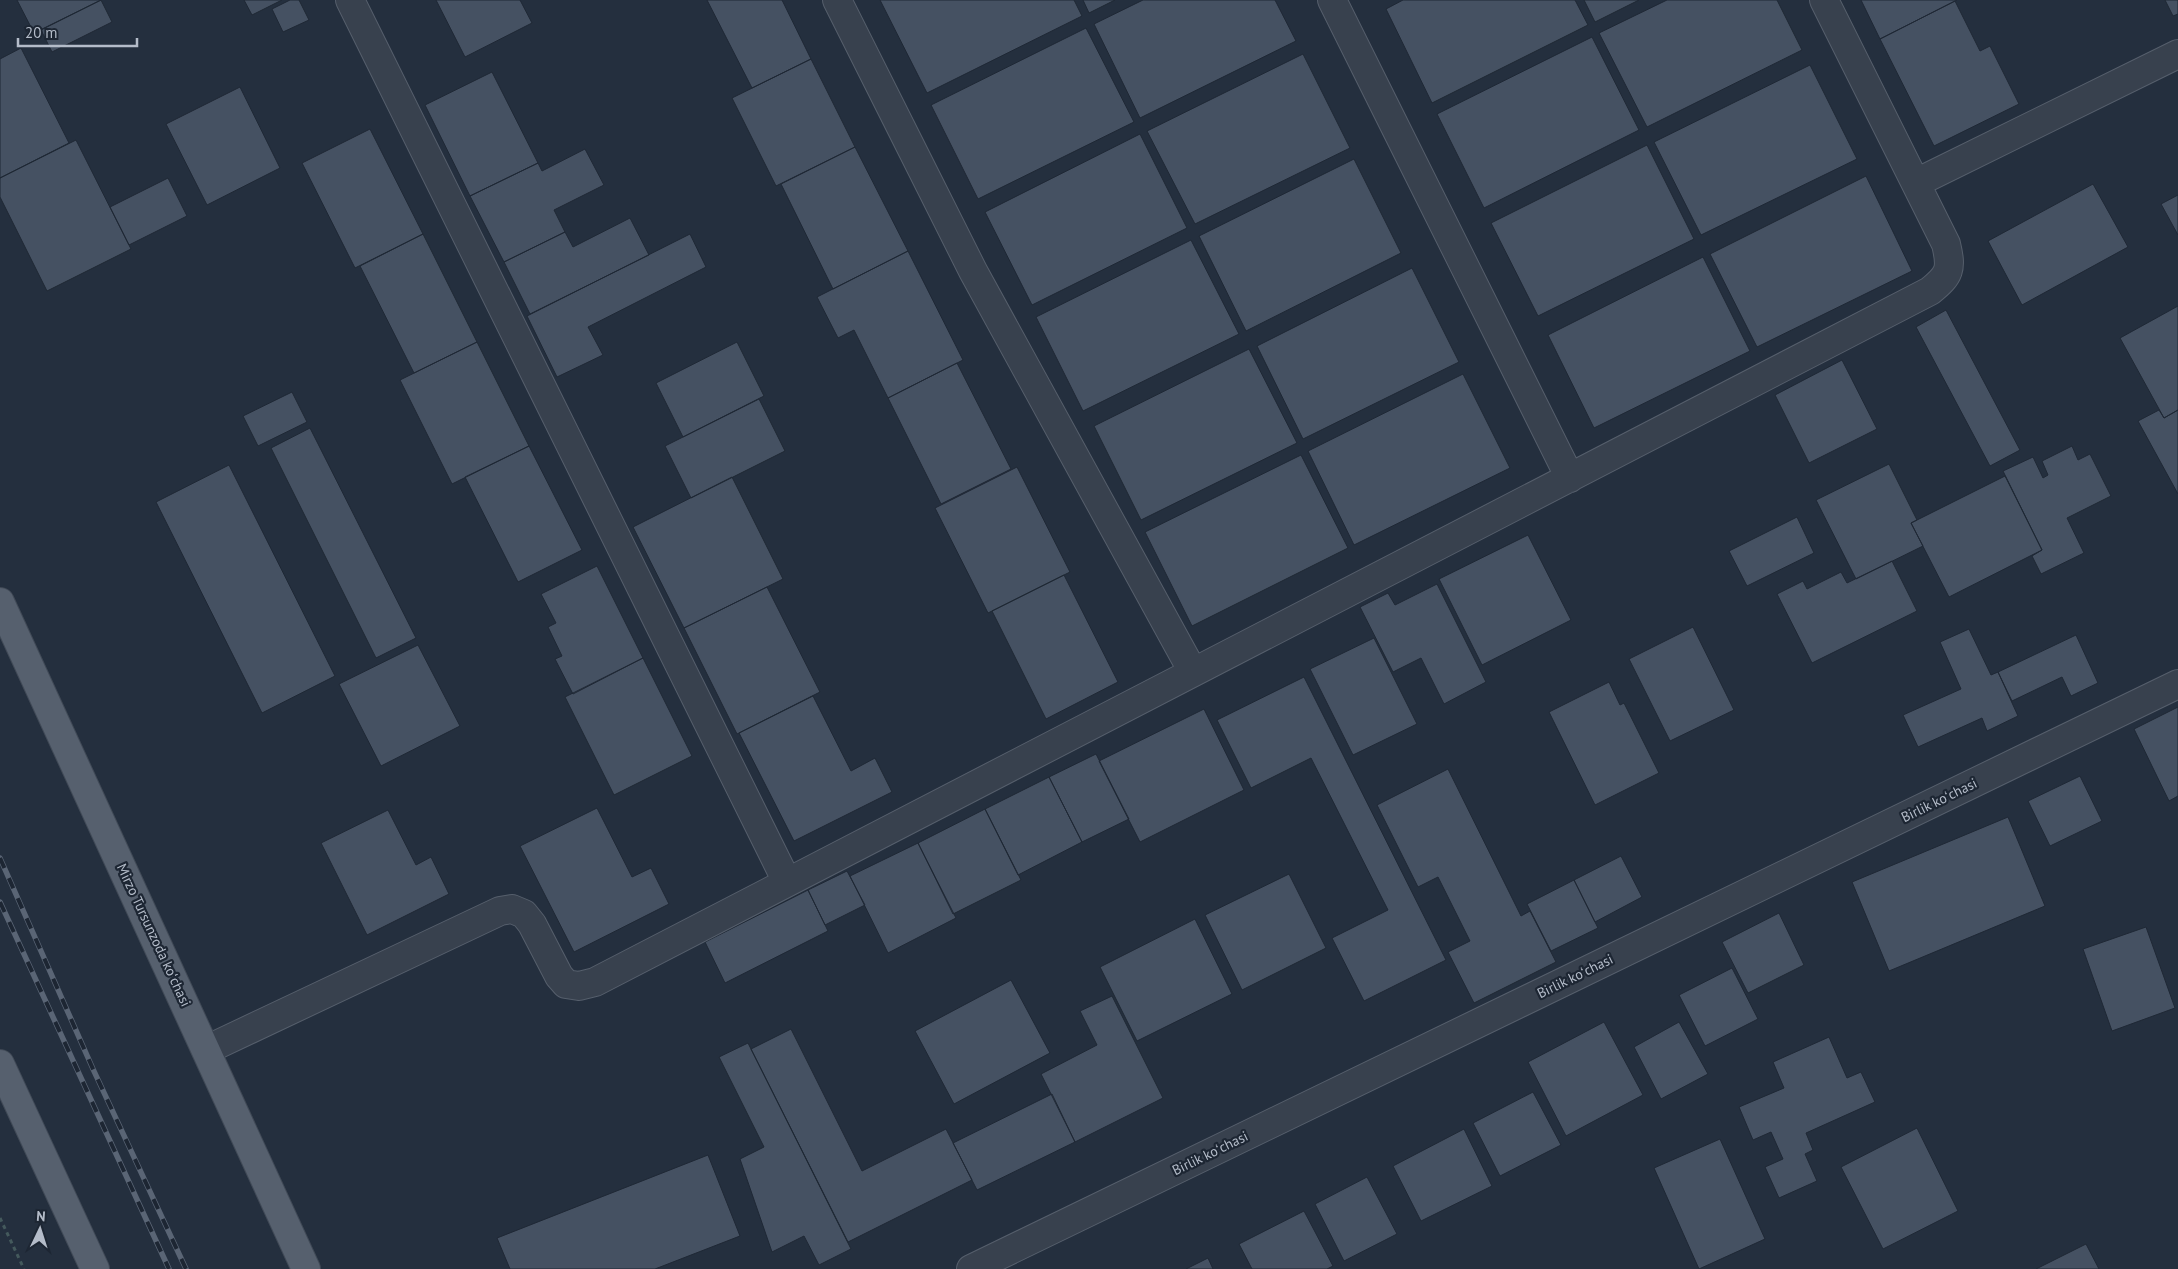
<svg xmlns="http://www.w3.org/2000/svg" width="2178" height="1269" font-family="'PT Sans',sans-serif">
	<style>
		.building { fill: #455162; stroke: #1f2835 }
		.lines { fill: none; stroke-linecap: round; stroke-linejoin: round }
		.minor-casing { stroke: #565f6c; stroke-width: 30 }
		.major-casing { stroke: #414a57; stroke-width: 30 }
		.path { stroke: #44595c; stroke-width: 3; stroke-dasharray: 4 4; stroke-linecap: butt }
		.minor { stroke: #38414e; stroke-width: 28 }
		.major { stroke: #56606e; stroke-width: 28 }
		.rail-casing { stroke: #5a6575; stroke-width: 5.5 }
		.rail { stroke: #1d2633; stroke-width: 4; stroke-dasharray: 11; stroke-linecap: butt }
		.labels { text-anchor: middle; dominant-baseline: central; stroke-width: 4.5; stroke-linejoin: round; paint-order: stroke }
		.street-label { font-size: 14px; fill: #b4bcc9; stroke: #1d2633 }
	</style>
	<rect width="100%" height="100%" fill="#242f3e"/>
	<path class="building" d="M 17,0 L 101,0 L 34,33 Z
		M 101,0 L 112,22 L 52,52 L 41,30 Z
		M 244,0 L 282,0 L 252,15 Z
		M 290,0 L 299,0 L 309,20 L 283,32 L 272,9 Z
		M 436,0 L 520,0 L 532,23 L 465,57 Z
		M 707,0 L 782,0 L 811,59 L 752,88 Z
		M 880,0 L 1074,0 L 1082,16 L 927,93 Z
		M 1083,0 L 1115,0 L 1089,13 Z
		M 1143,0 L 1275,0 L 1296,41 L 1140,118 L 1094,24 Z
		M 1403,0 L 1575,0 L 1588,25 L 1432,103 L 1386,9 Z
		M 1584,0 L 1639,0 L 1595,22 Z
		M 1667,0 L 1777,0 L 1802,50 L 1647,127 L 1599,33 Z
		M 1861,0 L 1957,0 L 1880,39 Z
		M 2165,0 L 2178,0 L 2178,14 L 2173,16 Z
		M 1955,1 L 1980,51 L 1990,46 L 2019,104 L 1934,146 L 1880,39 Z
		M 1086,28 L 1134,122 L 978,199 L 931,105 Z
		M 1592,37 L 1639,130 L 1484,208 L 1437,114 Z
		M 21,48 L 69,143 L 0,178 L 0,59 Z
		M 1303,54 L 1350,148 L 1195,224 L 1147,131 Z
		M 811,59 L 855,147 L 776,186 L 732,98 Z
		M 1810,65 L 1857,159 L 1701,235 L 1654,142 Z
		M 492,72 L 538,163 L 470,196 L 425,105 Z
		M 240,87 L 280,168 L 207,205 L 166,124 Z
		M 370,129 L 423,234 L 355,268 L 302,163 Z
		M 1140,134 L 1187,228 L 1032,305 L 985,212 Z
		M 76,140 L 131,249 L 47,291 L 0,197 L 0,178 Z
		M 1647,145 L 1694,239 L 1538,316 L 1491,223 Z
		M 855,147 L 908,251 L 833,289 L 781,184 Z
		M 585,149 L 604,185 L 554,210 L 565,232 L 504,262 L 470,196 L 538,163 L 542,171 Z
		M 1354,159 L 1401,253 L 1246,331 L 1199,236 Z
		M 1866,176 L 1912,271 L 1757,347 L 1710,254 Z
		M 168,178 L 187,216 L 129,245 L 110,207 Z
		M 2093,184 L 2128,247 L 2022,305 L 1988,241 Z
		M 2178,195 L 2178,235 L 2161,204 Z
		M 630,218 L 649,255 L 530,314 L 504,262 L 565,232 L 573,247 Z
		M 423,234 L 477,342 L 414,373 L 360,266 Z
		M 690,234 L 706,267 L 588,327 L 603,355 L 557,377 L 527,316 Z
		M 1191,240 L 1239,334 L 1083,411 L 1036,317 Z
		M 908,251 L 963,360 L 888,398 L 854,330 L 838,338 L 817,297 Z
		M 1703,257 L 1750,351 L 1594,428 L 1548,335 Z
		M 1412,268 L 1459,362 L 1303,439 L 1257,346 Z
		M 2178,306 L 2178,410 L 2164,418 L 2120,338 Z
		M 1946,310 L 2020,450 L 1990,466 L 1916,327 Z
		M 477,342 L 529,446 L 452,484 L 400,380 Z
		M 737,342 L 764,396 L 683,437 L 656,383 Z
		M 1249,349 L 1297,443 L 1141,520 L 1094,426 Z
		M 1842,360 L 1877,429 L 1809,463 L 1775,395 Z
		M 957,363 L 1011,469 L 941,504 L 888,398 Z
		M 1463,374 L 1510,468 L 1354,545 L 1308,451 Z
		M 292,392 L 307,422 L 258,446 L 243,416 Z
		M 759,399 L 785,451 L 691,498 L 665,446 Z
		M 2159,410 L 2164,418 L 2178,410 L 2178,494 L 2138,421 Z
		M 310,428 L 416,638 L 376,658 L 271,448 Z
		M 529,446 L 582,550 L 518,582 L 465,477 Z
		M 2072,446 L 2078,460 L 2090,454 L 2111,496 L 2067,518 L 2084,553 L 2041,574 L 2032,556 L 2042,550 L 2003,471 L 2033,457 L 2043,478 L 2048,475 L 2042,461 Z
		M 1301,455 L 1348,548 L 1192,626 L 1145,532 Z
		M 1889,464 L 1917,520 L 1911,523 L 1923,546 L 1856,579 L 1816,500 Z
		M 229,465 L 335,676 L 262,713 L 156,502 Z
		M 1017,467 L 1070,572 L 988,613 L 935,508 Z
		M 2005,476 L 2042,550 L 1949,597 L 1911,523 Z
		M 732,477 L 783,579 L 684,628 L 633,527 Z
		M 1797,517 L 1814,553 L 1747,586 L 1729,551 Z
		M 1528,535 L 1571,620 L 1482,665 L 1439,579 Z
		M 1892,561 L 1917,611 L 1812,663 L 1777,594 L 1803,581 L 1807,589 L 1841,572 L 1847,583 Z
		M 597,566 L 643,658 L 573,694 L 555,659 L 562,656 L 548,627 L 556,623 L 541,594 Z
		M 1064,575 L 1118,682 L 1046,719 L 992,611 Z
		M 1437,584 L 1486,682 L 1444,704 L 1421,658 L 1393,672 L 1360,607 L 1388,593 L 1395,605 Z
		M 767,587 L 820,692 L 737,734 L 684,628 Z
		M 1693,627 L 1734,710 L 1670,741 L 1629,659 Z
		M 1969,629 L 1991,675 L 1998,672 L 2018,716 L 1987,731 L 1982,718 L 1918,747 L 1903,715 L 1961,689 L 1940,642 Z
		M 2076,635 L 2098,683 L 2071,696 L 2062,677 L 2012,701 L 1998,672 Z
		M 1374,638 L 1417,724 L 1353,755 L 1310,669 Z
		M 418,645 L 460,726 L 381,766 L 339,684 Z
		M 643,658 L 692,756 L 614,795 L 565,697 Z
		M 1304,677 L 1446,960 L 1364,1001 L 1332,938 L 1388,910 L 1311,758 L 1251,788 L 1217,720 Z
		M 1609,682 L 1620,705 L 1624,703 L 1659,773 L 1595,805 L 1549,712 Z
		M 813,696 L 851,771 L 875,758 L 892,792 L 794,841 L 739,733 Z
		M 2178,707 L 2178,796 L 2169,801 L 2134,729 Z
		M 1204,709 L 1244,790 L 1140,842 L 1099,761 Z
		M 1096,754 L 1129,819 L 1082,842 L 1049,777 Z
		M 1448,769 L 1521,916 L 1530,911 L 1556,962 L 1474,1003 L 1448,952 L 1470,941 L 1438,877 L 1418,887 L 1377,805 Z
		M 2080,776 L 2102,821 L 2050,846 L 2028,801 Z
		M 1049,777 L 1082,842 L 1018,875 L 985,809 Z
		M 597,808 L 632,877 L 651,868 L 669,904 L 574,952 L 520,846 Z
		M 985,809 L 1021,880 L 953,914 L 918,843 Z
		M 388,810 L 416,865 L 431,857 L 449,894 L 367,935 L 321,843 Z
		M 2008,817 L 2045,906 L 1889,971 L 1852,882 Z
		M 918,843 L 956,918 L 888,953 L 850,876 Z
		M 1621,856 L 1642,897 L 1595,922 L 1574,880 Z
		M 847,871 L 865,905 L 825,925 L 808,890 Z
		M 1289,874 L 1326,948 L 1242,990 L 1205,915 Z
		M 1574,880 L 1598,928 L 1551,951 L 1527,904 Z
		M 808,890 L 828,931 L 725,983 L 705,942 Z
		M 1779,913 L 1804,965 L 1748,993 L 1722,942 Z
		M 1195,919 L 1232,994 L 1137,1041 L 1100,967 Z
		M 2146,927 L 2175,1008 L 2112,1031 L 2083,949 Z
		M 1732,968 L 1758,1019 L 1705,1046 L 1679,995 Z
		M 1011,980 L 1050,1053 L 954,1104 L 915,1031 Z
		M 1112,996 L 1163,1098 L 1075,1142 L 1041,1074 L 1097,1045 L 1080,1011 Z
		M 1604,1022 L 1643,1095 L 1566,1136 L 1528,1062 Z
		M 1679,1022 L 1708,1074 L 1661,1099 L 1634,1047 Z
		M 791,1029 L 862,1171 L 946,1129 L 972,1180 L 848,1242 L 751,1049 Z
		M 1829,1037 L 1847,1078 L 1861,1072 L 1875,1102 L 1806,1133 L 1813,1150 L 1805,1154 L 1817,1181 L 1779,1198 L 1765,1167 L 1783,1159 L 1771,1132 L 1753,1140 L 1739,1107 L 1784,1088 L 1773,1062 Z
		M 748,1043 L 851,1249 L 819,1265 L 804,1236 L 772,1252 L 740,1159 L 764,1147 L 719,1057 Z
		M 1533,1092 L 1561,1145 L 1500,1176 L 1473,1123 Z
		M 1052,1094 L 1075,1142 L 977,1190 L 953,1143 Z
		M 1917,1128 L 1958,1211 L 1883,1249 L 1841,1167 Z
		M 1464,1129 L 1492,1186 L 1421,1221 L 1393,1166 Z
		M 1720,1139 L 1765,1239 L 1699,1269 L 1654,1168 Z
		M 708,1155 L 740,1236 L 655,1269 L 510,1269 L 497,1238 Z
		M 1367,1177 L 1397,1234 L 1344,1261 L 1315,1204 Z
		M 1304,1211 L 1333,1266 L 1327,1269 L 1252,1269 L 1239,1244 Z
		M 2086,1244 L 2099,1269 L 2036,1269 Z
		M 1208,1258 L 1213,1269 L 1186,1269 Z"/>
	<g class="lines">
		<defs>
			<path id="minor" d="M 350,0 L 787,882
				M 837,0 L 973,271 L 1193,672
				M 1332,0 L 1570,478
				M 1916,183 L 2178,54
				M 206,1050 L 500,911 L 512,909 L 524,914 L 532,924 L 559,976 L 566,984 L 579,986 L 595,982 L 1930,291 C 1950,275 1952,269 1946,244 L 1824,0
				M 971,1269 L 2178,684"/>
			<path id="major" d="M 0,602 L 306,1269
				M 0,1064 L 95,1269"/>
		</defs>
		<use href="#minor" class="minor-casing"/>
		<use href="#major" class="major-casing"/>
		<path class="path" d="M 0,1218 L 24,1269"/>
		<use href="#minor" class="minor"/>
		<use href="#major" class="major"/>
		<defs>
			<path id="rail" d="M 0,858 L 93,1069 L 186,1269
				M 0,902 L 169,1269"/>
		</defs>
		<use href="#rail" class="rail-casing"/>
		<use href="#rail" class="rail"/>
	</g>
	<g class="labels">
		<g class="street-label">
			<text transform="translate(1939 800) rotate(-26)">Birlik koʻchasi</text>
			<text transform="translate(154 935) rotate(65)">Mirzo Tursunzoda koʻchasi</text>
			<text transform="translate(1575 976) rotate(-26)">Birlik koʻchasi</text>
			<text transform="translate(1210 1153) rotate(-26)">Birlik koʻchasi</text>
		</g>
	</g>
	<g transform="translate(40 1229) rotate(4)" stroke="#1d2633" stroke-width="4" paint-order="stroke">
	<path d="M0-4L9 19L0 12L-9 19Z" fill="#b4bcc9"/>
	<text y="-8" font-size="14" font-weight="bold" text-anchor="middle" fill="#b4bcc9">N</text>
	</g>
	<path d="M18 38v8h119v-8" fill="none" stroke="#b4bcc9" stroke-width="2.5"/>
	<text x="25" y="38" font-size="15" fill="#b4bcc9" stroke="#1d2633" stroke-width="4" paint-order="stroke">20 m</text>
</svg>
